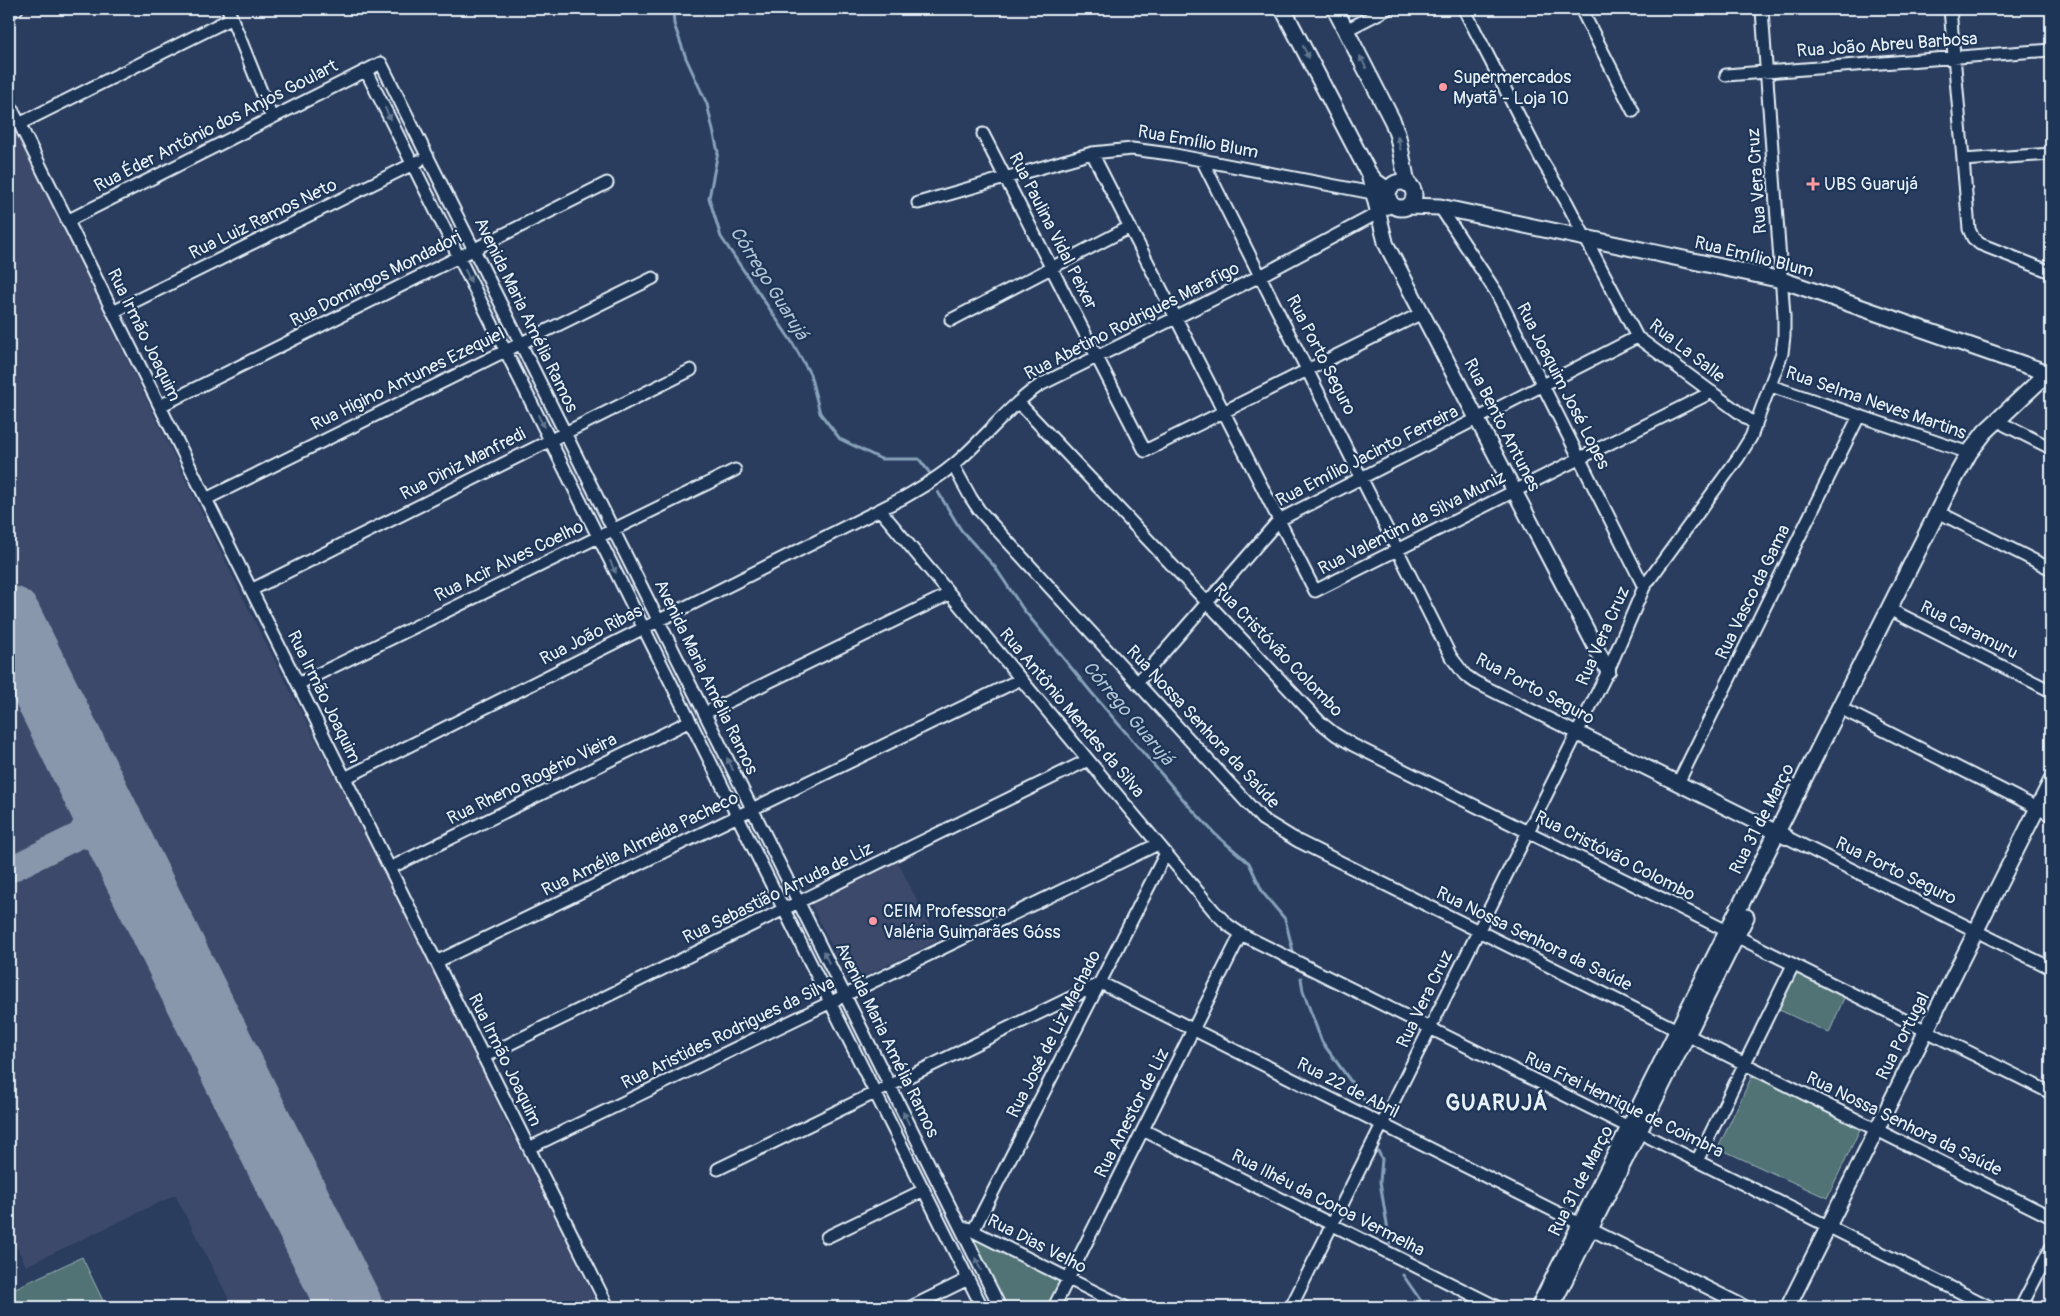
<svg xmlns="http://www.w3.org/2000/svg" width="2060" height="1316" font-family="Pangolin,sans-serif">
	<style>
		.built { fill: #3c496b }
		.green { fill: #517374; stroke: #9cb2b6 }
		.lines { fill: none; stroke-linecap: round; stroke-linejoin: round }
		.stream { stroke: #87a2b9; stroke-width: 3 }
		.taxiway { stroke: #8997ac; stroke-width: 26 }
		.runway { stroke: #8997ac; stroke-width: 65 }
		.minor-casing { stroke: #e8f1f8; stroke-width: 15 }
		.tertiary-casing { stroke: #e8f1f8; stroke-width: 18 }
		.secondary-casing { stroke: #e8f1f8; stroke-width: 19 }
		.minor { stroke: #1d3557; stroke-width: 11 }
		.tertiary { stroke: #1d3557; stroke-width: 14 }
		.secondary { stroke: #1d3557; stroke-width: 15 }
		.oneway { fill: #64778f }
		.poi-dot { fill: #ff9aa2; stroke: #1d3557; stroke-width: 2 }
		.labels { text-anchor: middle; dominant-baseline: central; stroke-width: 4.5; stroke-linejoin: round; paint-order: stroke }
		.street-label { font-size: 18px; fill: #e8f1f8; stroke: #1d3557 }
		.poi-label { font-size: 18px; fill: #e8f1f8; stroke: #1d3557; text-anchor: start }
		.water-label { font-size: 19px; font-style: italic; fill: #b0c3d3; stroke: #1d3557 }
		.district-label { font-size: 22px; font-weight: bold; letter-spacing: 1px; fill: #e8f1f8; stroke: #1d3557 }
	</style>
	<rect width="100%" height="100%" fill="#2a3d5f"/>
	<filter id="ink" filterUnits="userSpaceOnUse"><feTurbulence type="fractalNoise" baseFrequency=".02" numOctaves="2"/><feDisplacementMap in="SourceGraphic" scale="10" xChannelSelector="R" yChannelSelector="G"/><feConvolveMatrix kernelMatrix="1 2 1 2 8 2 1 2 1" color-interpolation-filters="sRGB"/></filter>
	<g filter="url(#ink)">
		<path class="built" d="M 9,117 L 256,624 L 462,1023 L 507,1125 L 546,1197 L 598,1307 L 233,1307 L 175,1195 L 26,1266 L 9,1231 Z
			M 897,860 L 937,941 L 850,983 L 810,902 Z"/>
		<path class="green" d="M 1793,965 L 1847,991 L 1829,1033 L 1773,1007 Z
			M 1752,1076 L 1861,1127 L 1827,1198 L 1718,1148 Z
			M 958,1223 L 1068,1279 L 1054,1307 L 1000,1307 Z
			M 82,1257 L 106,1307 L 9,1307 L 9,1291 Z"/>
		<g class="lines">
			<path class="stream" d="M 673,9 L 674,24 L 686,58 L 707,104 L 718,152 L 709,198 L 721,237 L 792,342 L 810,374 L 820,413 L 840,439 L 881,459 L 919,459 L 929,472
				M 938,492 L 961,530 L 995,567 L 1023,609 L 1091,692 L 1188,805 L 1216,835 L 1249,863 L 1263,893 L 1285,919 L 1293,951
				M 1301,978 L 1303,991 L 1322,1042 L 1368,1105
				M 1378,1151 L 1382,1159 L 1380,1182 L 1390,1243
				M 1403,1275 L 1425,1307"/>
			<path class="taxiway" d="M 80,835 L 90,818 L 95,792
				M 9,870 L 80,835 L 100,838 L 121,844"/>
			<path class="runway" d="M 9,618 L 350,1307"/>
			<defs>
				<path id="minor" d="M 228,9 L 272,118
					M 1464,9 L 1541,159 L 1566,201 L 1637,337 L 1756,425
					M 1581,9 L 1633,111
					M 1950,9 L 1969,229 L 1973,238 L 1980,244 L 2051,272
					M 9,13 L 17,9
					M 1346,30 L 1387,9
					M 366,71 L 982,1307
					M 1726,75 L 2051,50
					M 9,103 L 608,1307
					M 19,124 L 232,18
					M 983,134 L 1145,451 L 1422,313
					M 1092,153 L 1315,591 L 1712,392
					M 1202,160 L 1451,657 L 1465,675 L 1475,682 L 1577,733
					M 1963,160 L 2051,154
					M 918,203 L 1092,153 L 1132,149 L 1170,154 L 1388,196
					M 1440,207 L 1496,292 L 1644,587
					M 67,221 L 381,63 L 1000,1307
					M 113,312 L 419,161
					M 951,320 L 1130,227
					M 1771,386 L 1969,453
					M 1018,402 L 1320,722 L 1335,734 L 1353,745 L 1727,931
					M 160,406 L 607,183
					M 2005,425 L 2051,448
					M 953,465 L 971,498 L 979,510 L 1262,819 L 1298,841 L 1677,1030
					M 206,499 L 653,278
					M 880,510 L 1214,911 L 1228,925 L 1241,934 L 1990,1307
					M 1946,516 L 2051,569
					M 251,590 L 691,370
					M 1897,613 L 2051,691
					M 1137,683 L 1279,520 L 1637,337
					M 298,684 L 735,470
					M 1848,712 L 2051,815
					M 705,713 L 949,594
					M 345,778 L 903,498 C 920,488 937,479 952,466 C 983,441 1007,407 1040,385 L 1260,276 L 1393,205
					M 1678,783 L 1859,416
					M 1786,837 L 2051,968
					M 390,868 L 690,721
					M 1736,936 L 2051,1093
					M 436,962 L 1021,679
					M 1687,1035 L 2051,1217
					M 483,1057 L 1088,760
					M 1143,1130 L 1497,1307
					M 529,1148 L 1158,844
					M 1697,1161 L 1793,965
					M 718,1169 L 1101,983 L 1580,1224
					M 967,1228 L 1125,1307
					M 1590,1229 L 1746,1307
					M 973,1231 L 1166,853
					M 827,1237 L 924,1190
					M 911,1307 L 968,1279
					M 1054,1307 L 1241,934
					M 1291,1307 L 1608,671 L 1644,587 L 1738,458 L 1751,437 L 1782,353 L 1784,336 L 1784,316 L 1762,10
					M 2021,1307 L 2051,1248"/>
				<path id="tertiary" d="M 1368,172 L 1386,244 L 1608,671
					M 1577,733 L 1786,837
					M 1788,1307 L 2051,781"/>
				<path id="secondary" d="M 1283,9 L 1368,172 L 1375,181 L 1389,191
					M 1335,9 L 1393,122 L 1398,137 L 1407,183
					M1388 195a13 13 0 1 1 26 0a13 13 0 1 1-26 0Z
					M 1408,206 L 1440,207 L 1782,280 L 2051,374
					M 1539,1307 L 1950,487 L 1969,453 L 1985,432 L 2051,370
					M 1551,1307 L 1746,917"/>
			</defs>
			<use href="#minor" class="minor-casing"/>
			<use href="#tertiary" class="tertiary-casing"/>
			<use href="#secondary" class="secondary-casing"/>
			<use href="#minor" class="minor"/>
			<use href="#tertiary" class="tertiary"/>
			<use href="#secondary" class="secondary"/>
		</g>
		<defs><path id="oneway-solid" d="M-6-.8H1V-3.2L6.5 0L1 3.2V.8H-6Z" transform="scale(1.25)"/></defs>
		<g class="oneway">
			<use href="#oneway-solid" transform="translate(1306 52) rotate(63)"/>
			<use href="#oneway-solid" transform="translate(1363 62) rotate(-117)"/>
			<use href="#oneway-solid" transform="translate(388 114) rotate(64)"/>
			<use href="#oneway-solid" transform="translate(1399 143) rotate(-103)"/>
			<use href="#oneway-solid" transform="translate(468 276) rotate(64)"/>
			<use href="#oneway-solid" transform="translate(541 421) rotate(64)"/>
			<use href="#oneway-solid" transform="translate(613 567) rotate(64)"/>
			<use href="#oneway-solid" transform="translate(730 764) rotate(-116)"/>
			<use href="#oneway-solid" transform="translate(826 957) rotate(-116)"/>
			<use href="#oneway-solid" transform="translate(906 1118) rotate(-116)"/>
			<use href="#oneway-solid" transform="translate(978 1264) rotate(-116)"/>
		</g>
	</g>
	<g class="poi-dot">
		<circle cx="1443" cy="87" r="5"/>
		<path d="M1810.5 176.5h5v5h5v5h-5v5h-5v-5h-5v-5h5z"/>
		<circle cx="873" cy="921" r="5"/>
	</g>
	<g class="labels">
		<g class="street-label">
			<text transform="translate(1887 45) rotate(-4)">Rua João Abreu Barbosa</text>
			<text transform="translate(216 126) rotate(-27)">Rua Éder Antônio dos Anjos Goulart</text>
			<text transform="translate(1198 142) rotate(10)">Rua Emílio Blum</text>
			<text transform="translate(1757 181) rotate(-94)">Rua Vera Cruz</text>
			<text transform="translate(263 219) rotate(-26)">Rua Luiz Ramos Neto</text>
			<text transform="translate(1053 231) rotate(63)">Rua Paulina Vidal Peixer</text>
			<text transform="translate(1754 257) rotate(14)">Rua Emílio Blum</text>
			<text transform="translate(376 279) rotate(-27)">Rua Domingos Mondadori</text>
			<text transform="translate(526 315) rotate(64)">Avenida Maria Amélia Ramos</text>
			<text transform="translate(1132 321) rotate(-27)">Rua Abetino Rodrigues Marafigo</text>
			<text transform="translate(144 335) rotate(64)">Rua Irmão Joaquim</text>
			<text transform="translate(1687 351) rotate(38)">Rua La Salle</text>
			<text transform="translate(1321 355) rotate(63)">Rua Porto Seguro</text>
			<text transform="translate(408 379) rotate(-26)">Rua Higino Antunes Ezequiel</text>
			<text transform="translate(1563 386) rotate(63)">Rua Joaquim José Lopes</text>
			<text transform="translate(1876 403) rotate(19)">Rua Selma Neves Martins</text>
			<text transform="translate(1502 425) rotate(63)">Rua Bento Antunes</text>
			<text transform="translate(1367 456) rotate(-27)">Rua Emílio Jacinto Ferreira</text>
			<text transform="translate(463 464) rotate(-27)">Rua Diniz Manfredi</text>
			<text transform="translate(1412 523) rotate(-27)">Rua Valentim da Silva Muniz</text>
			<text transform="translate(509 561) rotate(-26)">Rua Acir Alves Coelho</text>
			<text transform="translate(1753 592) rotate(-64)">Rua Vasco da Gama</text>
			<text transform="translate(1969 630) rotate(27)">Rua Caramuru</text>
			<text transform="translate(591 635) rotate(-27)">Rua João Ribas</text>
			<text transform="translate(1603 636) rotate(-66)">Rua Vera Cruz</text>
			<text transform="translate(1278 650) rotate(46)">Rua Cristóvão Colombo</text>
			<text transform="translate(706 677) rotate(64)">Avenida Maria Amélia Ramos</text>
			<text transform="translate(1535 689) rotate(28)">Rua Porto Seguro</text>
			<text transform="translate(324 697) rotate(64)">Rua Irmão Joaquim</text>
			<text transform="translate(1072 713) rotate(50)">Rua Antônio Mendes da Silva</text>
			<text transform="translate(1203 727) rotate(47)">Rua Nossa Senhora da Saúde</text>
			<text transform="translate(532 779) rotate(-26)">Rua Rheno Rogério Vieira</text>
			<text transform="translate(1762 819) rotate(-63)">Rua 31 de Março</text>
			<text transform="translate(640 844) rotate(-26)">Rua Amélia Almeida Pacheco</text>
			<text transform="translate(1615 856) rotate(27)">Rua Cristóvão Colombo</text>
			<text transform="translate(1896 871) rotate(26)">Rua Porto Seguro</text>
			<text transform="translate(778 893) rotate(-26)">Rua Sebastião Arruda de Liz</text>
			<text transform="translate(1534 939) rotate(26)">Rua Nossa Senhora da Saúde</text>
			<text transform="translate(1425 999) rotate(-64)">Rua Vera Cruz</text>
			<text transform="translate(728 1033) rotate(-26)">Rua Aristides Rodrigues da Silva</text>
			<text transform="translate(1054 1034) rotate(-63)">Rua José de Liz Machado</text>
			<text transform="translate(1903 1036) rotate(-63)">Rua Portugal</text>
			<text transform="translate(887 1040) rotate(64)">Avenida Maria Amélia Ramos</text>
			<text transform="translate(505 1060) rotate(64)">Rua Irmão Joaquim</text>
			<text transform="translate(1348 1088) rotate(27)">Rua 22 de Abril</text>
			<text transform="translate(1624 1105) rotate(26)">Rua Frei Henrique de Coimbra</text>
			<text transform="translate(1132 1113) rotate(-63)">Rua Anestor de Liz</text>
			<text transform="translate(1904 1124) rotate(26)">Rua Nossa Senhora da Saúde</text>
			<text transform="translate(1581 1181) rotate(-63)">Rua 31 de Março</text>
			<text transform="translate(1328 1203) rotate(27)">Rua Ilhéu da Coroa Vermelha</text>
			<text transform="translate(1037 1244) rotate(27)">Rua Dias Velho</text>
		</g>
		<g class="poi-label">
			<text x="1453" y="77">Supermercados<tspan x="1453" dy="21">Myatã - Loja 10</tspan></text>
			<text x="1824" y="184">UBS Guarujá</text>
			<text x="883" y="911">CEIM Professora<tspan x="883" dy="21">Valéria Guimarães Góss</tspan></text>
		</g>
		<g class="water-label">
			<text transform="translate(769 283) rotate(58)">Córrego Guarujá</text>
			<text transform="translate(1128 713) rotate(50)">Córrego Guarujá</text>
		</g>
		<g class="district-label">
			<text x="1497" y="1103">GUARUJÁ</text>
		</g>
	</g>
	<rect width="2060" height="1316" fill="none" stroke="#1d3557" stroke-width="30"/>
	<rect x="15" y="15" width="2030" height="1286" fill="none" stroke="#e8f1f8" stroke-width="2" filter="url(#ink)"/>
</svg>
